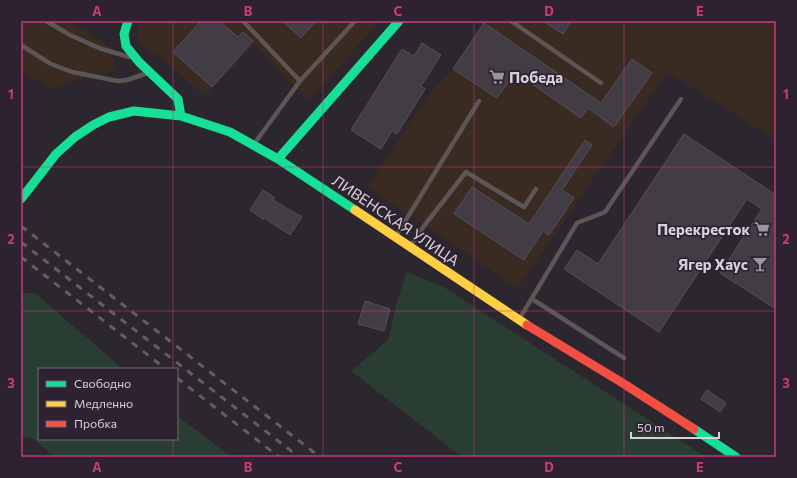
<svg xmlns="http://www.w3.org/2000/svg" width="797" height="478" font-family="Commissioner,sans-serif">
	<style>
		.industrial { fill: #392a22 }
		.green { fill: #293d33 }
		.building { fill: #423d45; stroke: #555057 }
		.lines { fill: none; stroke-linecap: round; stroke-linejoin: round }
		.lane { stroke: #5c5655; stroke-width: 4.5 }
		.fast { stroke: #16e098; stroke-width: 9 }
		.slow { stroke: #ffcf43; stroke-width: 9 }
		.jam { stroke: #f24e42; stroke-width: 9 }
		.rail { stroke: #635e61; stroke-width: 3; stroke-dasharray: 7 7; stroke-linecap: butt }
		.grid { fill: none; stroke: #c63d74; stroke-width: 1; stroke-opacity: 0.55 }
		.labels { text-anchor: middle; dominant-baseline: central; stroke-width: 3.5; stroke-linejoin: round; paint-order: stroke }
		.poi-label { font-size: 15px; font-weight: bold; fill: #d8d0da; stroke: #2e2232; text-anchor: end }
		.street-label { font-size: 15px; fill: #d8d0da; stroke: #2e2232 }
		.neatline { fill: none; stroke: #c63d74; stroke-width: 1.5 }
		.grid-label { font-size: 13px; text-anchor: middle; font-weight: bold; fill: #c63d74 }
	</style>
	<rect width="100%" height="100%" fill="#2c262e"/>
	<path class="industrial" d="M 21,21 L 69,21 L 112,48 L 116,70 L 50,88 L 21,71 Z
		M 141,21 L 380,21 L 309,100 L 287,80 L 255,44 L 205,96 L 165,61 L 139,44 L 137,30 Z
		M 484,21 L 776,21 L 776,140 L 667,72 L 518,288 L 367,187 L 429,94 L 453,69 L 497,98 L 528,52 L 484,23 Z"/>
	<path class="green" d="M 407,272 L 442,286 L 706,457 L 462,457 L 351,371 L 388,340 L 397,301 Z
		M 21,293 L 35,293 L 123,369 L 39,369 L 39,439 L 177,439 L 177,416 L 232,457 L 55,457 L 32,438 L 21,437 Z"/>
	<path class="building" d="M 201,21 L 219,21 L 238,37 L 243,32 L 253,41 L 212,87 L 173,52 Z
		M 282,21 L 316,21 L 301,38 Z
		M 543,21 L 571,21 L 563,34 Z
		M 484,23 L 601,103 L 632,59 L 652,73 L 614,127 L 588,108 L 581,118 L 515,72 L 497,98 L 453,69 Z
		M 422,43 L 441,55 L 421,86 L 425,89 L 397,134 L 392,131 L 381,149 L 351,130 L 402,49 L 414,56 Z
		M 684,134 L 776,195 L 776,309 L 720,273 L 762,209 L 747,199 L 659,332 L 564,269 L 577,250 L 598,264 Z
		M 585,140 L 592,145 L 562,190 L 574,198 L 549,235 L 543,231 L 524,260 L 454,214 L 472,187 L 529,224 Z
		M 263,190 L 275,198 L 273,200 L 302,217 L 290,235 L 264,218 L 263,219 L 250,210 Z
		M 365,301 L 390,309 L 384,331 L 358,324 Z
		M 707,390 L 726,403 L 720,412 L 701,399 Z"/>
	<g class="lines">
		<path class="lane" d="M 46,21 L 70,35 L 99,48 L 129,57
			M 243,21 L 300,81 L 254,144
			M 511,21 L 601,83
			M 21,45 L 51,64 L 72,72 L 118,81 L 127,80 L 148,73
			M 300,81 L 355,21
			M 396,236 L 479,101
			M 411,245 L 424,226 L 466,172 L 524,207 L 536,189
			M 532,299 L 624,358
			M 520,318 L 577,223 L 605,212 L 681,99"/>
		<path class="fast" d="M 128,21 L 124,34 L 126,46 L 139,62 L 178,99 L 181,116
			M 278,159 L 399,21
			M 21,199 L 56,154 L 75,137 L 93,125 L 109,117 L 134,111 L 181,116 L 230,132 L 278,159 L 355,210
			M 694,429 L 736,457"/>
		<path class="slow" d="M 355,210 L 527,325"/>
		<path class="jam" d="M 527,325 L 621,382 L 694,429"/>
		<path class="rail" d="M 21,226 L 320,457
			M 21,242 L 299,457
			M 21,257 L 166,369
			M 177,378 L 279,457"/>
	</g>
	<path class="grid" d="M 173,21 L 173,369M 323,21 L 323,457M 474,21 L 474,457M 624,21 L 624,457M 21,167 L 776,167M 21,311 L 776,311M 173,439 L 173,457"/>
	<defs>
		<symbol id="supermarket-bare" viewBox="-9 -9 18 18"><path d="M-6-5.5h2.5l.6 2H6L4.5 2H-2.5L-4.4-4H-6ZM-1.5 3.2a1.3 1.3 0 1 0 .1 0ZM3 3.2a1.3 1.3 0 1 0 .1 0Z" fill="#9c949e" stroke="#2e2232" stroke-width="2.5" paint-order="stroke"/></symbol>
		<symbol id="bar-bare" viewBox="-9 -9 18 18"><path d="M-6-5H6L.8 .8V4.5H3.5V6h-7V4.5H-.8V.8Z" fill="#9c949e" stroke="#2e2232" stroke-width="2.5" paint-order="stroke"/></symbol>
	</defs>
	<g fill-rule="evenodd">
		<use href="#supermarket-bare" x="486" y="66" width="22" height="22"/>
		<use href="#supermarket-bare" x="751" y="218" width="22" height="22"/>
		<use href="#bar-bare" x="749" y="253" width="22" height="22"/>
	</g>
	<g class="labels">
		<g class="poi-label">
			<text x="509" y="77" text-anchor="start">Победа</text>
			<text x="750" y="229">Перекресток</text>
			<text x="748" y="264">Ягер Хаус</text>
		</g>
		<g class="street-label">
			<text transform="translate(396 220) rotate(34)">ЛИВЕНСКАЯ УЛИЦА</text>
		</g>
	</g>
	<rect width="797" height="478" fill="none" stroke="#2e2232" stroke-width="44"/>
	<rect x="38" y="368" width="140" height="72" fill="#2e2232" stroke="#726875"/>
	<rect x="46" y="381" width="20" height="6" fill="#16e098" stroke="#726875"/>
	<text x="74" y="388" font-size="12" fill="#d8d0da">Свободно</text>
	<rect x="46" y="401" width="20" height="6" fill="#ffcf43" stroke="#726875"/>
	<text x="74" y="408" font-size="12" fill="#d8d0da">Медленно</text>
	<rect x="46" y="421" width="20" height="6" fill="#f24e42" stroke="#726875"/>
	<text x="74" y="428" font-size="12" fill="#d8d0da">Пробка</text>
	<path d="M631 432v6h88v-6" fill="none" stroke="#d8d0da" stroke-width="2"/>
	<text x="637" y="432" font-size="12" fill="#d8d0da" stroke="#2e2232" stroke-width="3" paint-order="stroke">50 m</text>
	<rect x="22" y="22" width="753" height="434" class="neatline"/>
	<g class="grid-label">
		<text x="97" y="16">A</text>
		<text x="248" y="16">B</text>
		<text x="398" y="16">C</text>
		<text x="549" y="16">D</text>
		<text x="700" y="16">E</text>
		<text x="11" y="99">1</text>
		<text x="786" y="99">1</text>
		<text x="11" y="244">2</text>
		<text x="786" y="244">2</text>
		<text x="11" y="388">3</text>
		<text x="786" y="388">3</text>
		<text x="97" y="472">A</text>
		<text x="248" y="472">B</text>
		<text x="398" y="472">C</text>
		<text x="549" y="472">D</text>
		<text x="700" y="472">E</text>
	</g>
</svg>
